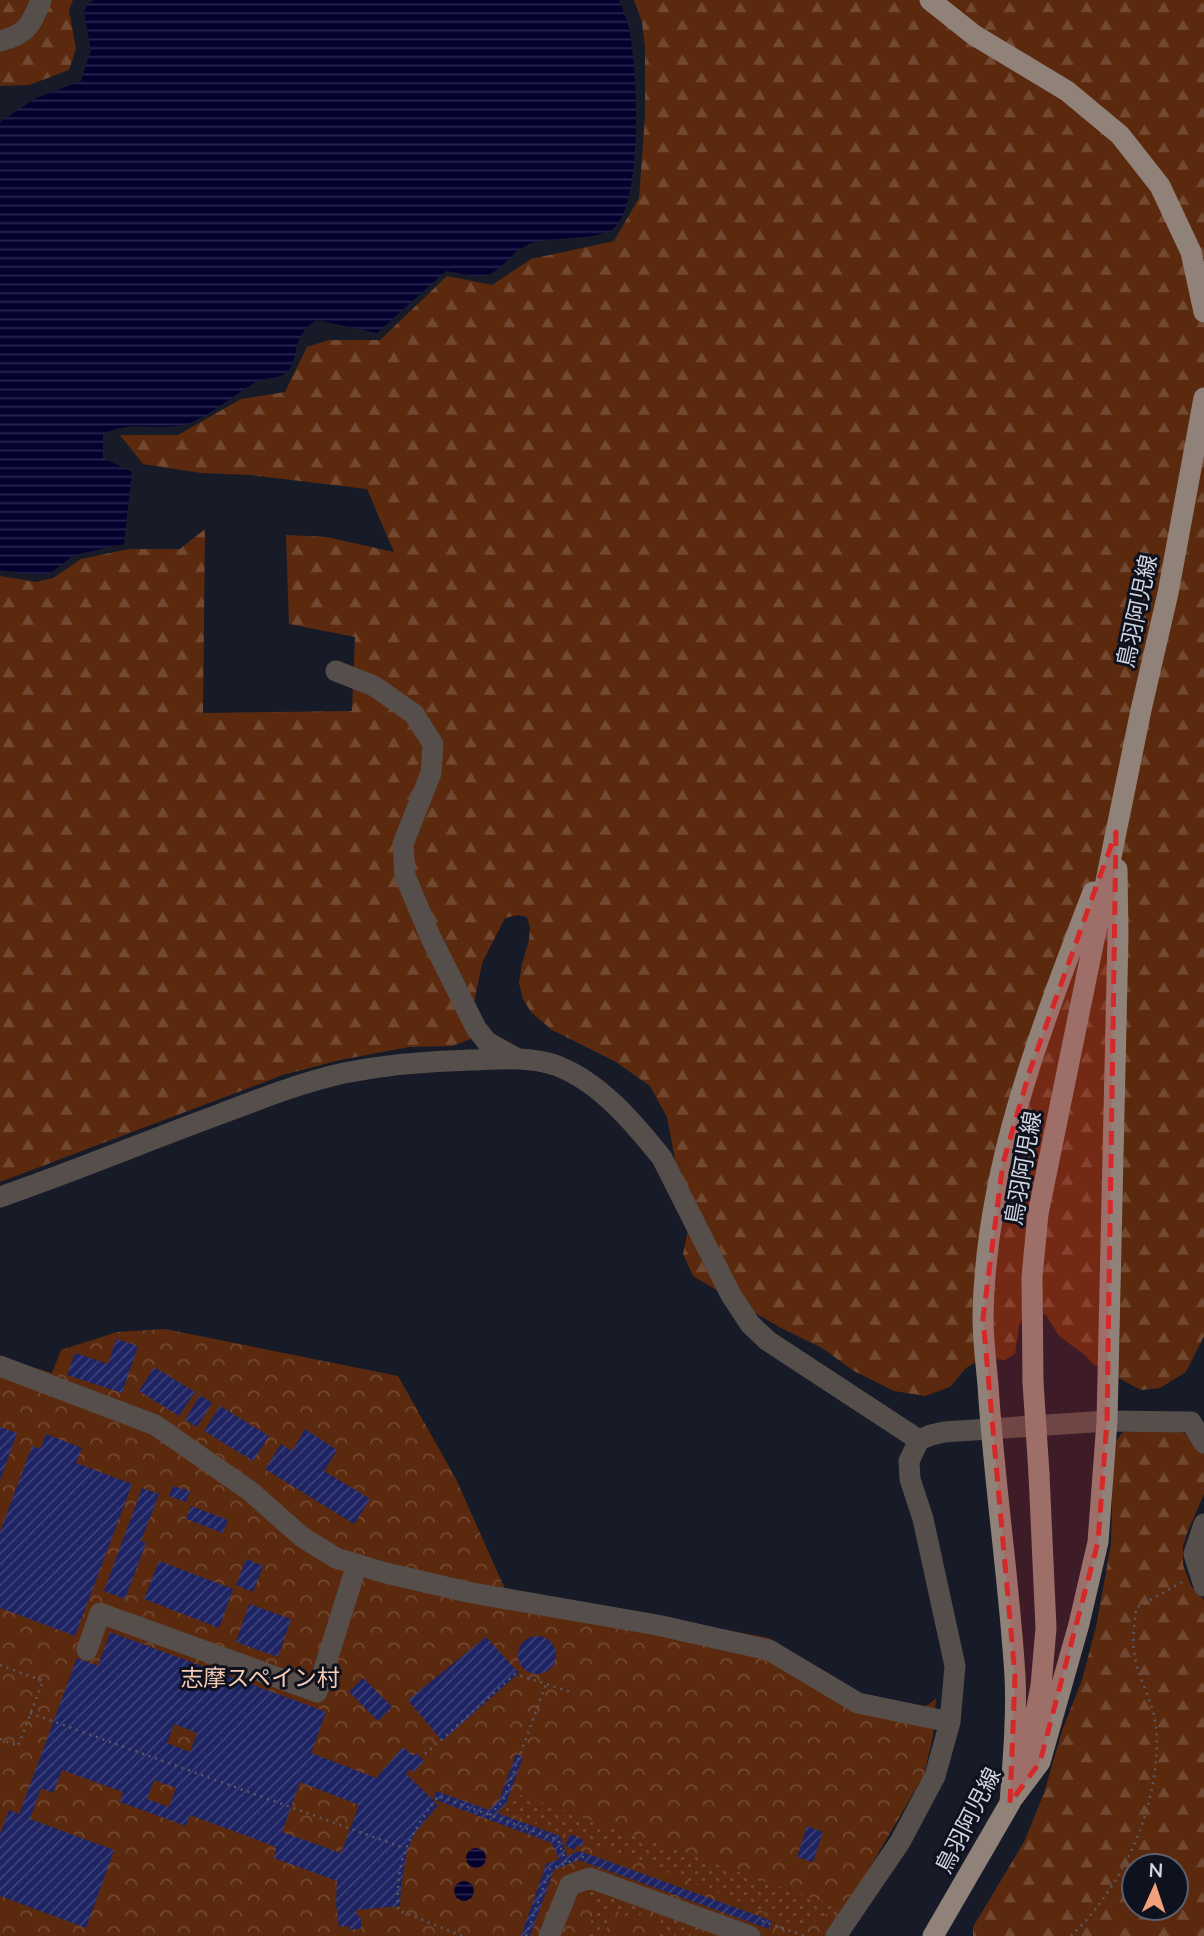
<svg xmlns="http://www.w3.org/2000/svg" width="1204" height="1936" font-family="Lato,'Noto Sans JP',sans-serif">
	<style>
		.forest { fill: url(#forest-firs); fill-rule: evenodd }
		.park { fill: url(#park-crowns) }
		.garden { fill: url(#garden-dots) }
		.water { fill: url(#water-rules) }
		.building { fill: url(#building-hatch); fill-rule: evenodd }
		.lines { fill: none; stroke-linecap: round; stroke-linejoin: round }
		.path { stroke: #575a66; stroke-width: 2.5; stroke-dasharray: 2 5; stroke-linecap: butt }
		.minor { stroke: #554e4a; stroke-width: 21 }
		.major { stroke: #908179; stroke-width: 21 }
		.major-bridge { stroke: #908179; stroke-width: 21 }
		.marked { fill: #d62828; fill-opacity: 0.2; stroke: #d62828; stroke-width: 5; stroke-dasharray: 14 9; stroke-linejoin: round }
		.labels { text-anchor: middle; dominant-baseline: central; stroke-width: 6; stroke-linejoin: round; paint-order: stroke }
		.street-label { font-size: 23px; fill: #d2d5de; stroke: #0e111e }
		.park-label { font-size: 23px; fill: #f6cbb6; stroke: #0e111e }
	</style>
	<defs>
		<pattern id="forest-firs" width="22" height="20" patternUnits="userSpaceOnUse" patternTransform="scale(1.75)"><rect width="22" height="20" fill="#5b2a0e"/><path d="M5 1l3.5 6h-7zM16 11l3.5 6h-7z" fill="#724831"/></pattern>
		<pattern id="park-crowns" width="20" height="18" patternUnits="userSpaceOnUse" patternTransform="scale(1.75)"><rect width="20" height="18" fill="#5b2a0e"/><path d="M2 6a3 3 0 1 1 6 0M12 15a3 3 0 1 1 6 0" fill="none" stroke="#724831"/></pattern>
		<pattern id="garden-dots" width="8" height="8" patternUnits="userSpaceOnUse" patternTransform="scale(1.75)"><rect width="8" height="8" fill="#5b2a0e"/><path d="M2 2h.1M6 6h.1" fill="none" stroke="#724831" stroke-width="1.8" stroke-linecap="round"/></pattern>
		<pattern id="water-rules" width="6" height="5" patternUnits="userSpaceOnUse" patternTransform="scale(1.75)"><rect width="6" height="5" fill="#05012f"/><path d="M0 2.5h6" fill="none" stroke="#29254d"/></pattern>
		<pattern id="building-hatch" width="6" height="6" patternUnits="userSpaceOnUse" patternTransform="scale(1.75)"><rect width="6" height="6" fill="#1d2363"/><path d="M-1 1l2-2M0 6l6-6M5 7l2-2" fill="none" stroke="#3d4279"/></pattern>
	</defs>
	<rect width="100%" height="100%" fill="#171a27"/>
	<path class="forest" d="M 0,0 L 73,0 L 69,10 L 76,49 L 69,70 L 29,85 L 0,86 Z
		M 634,0 L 1204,0 L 1204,1336 L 1186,1372 L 1160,1388 L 1141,1390 L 1094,1365 L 1085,1355 L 1059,1336 L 1046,1315 L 1036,1311 L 1024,1315 L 1019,1326 L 1015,1354 L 1005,1360 L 983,1358 L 966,1368 L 950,1387 L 925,1396 L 894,1391 L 854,1371 L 822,1348 L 781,1328 L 693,1276 L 683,1254 L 688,1230 L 667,1117 L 650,1086 L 616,1062 L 552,1030 L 531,1012 L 523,999 L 519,983 L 522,964 L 529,940 L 530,928 L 527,917 L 518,915 L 505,918 L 482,963 L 470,1023 L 475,1034 L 471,1039 L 452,1046 L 409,1047 L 340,1060 L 283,1075 L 0,1182 L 0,576 L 36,582 L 53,578 L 81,559 L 129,549 L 180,549 L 205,529 L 203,713 L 352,711 L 355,637 L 289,624 L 286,535 L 327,537 L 394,552 L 367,489 L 250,475 L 201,473 L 143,464 L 120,435 L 178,435 L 241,399 L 285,392 L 307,347 L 329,340 L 380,340 L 447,276 L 492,285 L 531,259 L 614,241 L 639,198 L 645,117 L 645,48 L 642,22 Z
		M 1164,1429 L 1184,1433 L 1198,1444 L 1204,1452 L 1204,1494 L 1187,1533 L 1183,1547 L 1183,1565 L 1191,1586 L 1204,1600 L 1204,1936 L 973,1936 L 973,1927 L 1024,1842 L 1044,1793 L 1062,1731 L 1082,1680 L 1096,1627 L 1111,1544 L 1113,1467 L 1116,1441 L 1123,1432 ZM 1134,1866 L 1176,1866 L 1176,1908 L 1134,1908 Z"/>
	<path class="park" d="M 165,1329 L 398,1376 L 456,1479 L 505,1589 L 769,1638 L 856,1694 L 906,1709 L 928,1705 L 936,1698 L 933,1736 L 924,1775 L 852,1898 L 825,1936 L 0,1936 L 0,1357 L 52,1373 L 61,1350 L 117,1332 Z"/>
	<path class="garden" d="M 517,1794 L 838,1907 L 831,1914 L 825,1914 L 822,1919 L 816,1920 L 809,1926 L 797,1926 L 651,1865 L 504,1812 Z
		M 592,1888 L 639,1906 L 643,1911 L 639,1917 L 630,1916 L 613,1910 L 604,1936 L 586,1936 L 596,1906 L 588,1903 Z
		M 664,1913 L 700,1927 L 696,1936 L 676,1934 L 675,1936 L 655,1936 Z"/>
	<path class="water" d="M 95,0 L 619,0 C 622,8 626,17 628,25 C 638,61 644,205 613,229 C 599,240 554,237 535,242 C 511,248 504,273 482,276 C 471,277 457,272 446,271 L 377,333 L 317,320 C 288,338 302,359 286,373 C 278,379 264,377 256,382 C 236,393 203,422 182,425 C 154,431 130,420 103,434 L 103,458 L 132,472 L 124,544 L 74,555 L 51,573 L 38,575 L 0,570 L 0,122 L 36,98 L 81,81 L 91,50 L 84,12 L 88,3 Z
		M466 1858a10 10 0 1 1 20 0a10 10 0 1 1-20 0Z
		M454 1891a10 10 0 1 1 20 0a10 10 0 1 1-20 0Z"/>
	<path class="building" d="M 116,1339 L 138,1346 L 122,1393 L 67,1375 L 75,1353 L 108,1364 Z
		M 154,1367 L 195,1392 L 179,1416 L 139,1391 Z
		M 200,1395 L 212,1403 L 197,1427 L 185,1420 Z
		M 220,1406 L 269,1436 L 253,1461 L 204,1431 Z
		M 0,1427 L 17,1433 L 0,1480 Z
		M 305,1429 L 337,1450 L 324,1471 L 370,1499 L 354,1524 L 265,1469 L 281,1444 L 292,1451 Z
		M 46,1434 L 82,1448 L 76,1463 L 132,1484 L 75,1636 L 0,1608 L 0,1532 L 32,1446 L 40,1449 Z
		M 173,1486 L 190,1491 L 186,1502 L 169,1496 Z
		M 142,1488 L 159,1494 L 141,1541 L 146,1543 L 125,1599 L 104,1591 Z
		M 191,1506 L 228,1520 L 223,1533 L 186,1519 Z
		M 246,1559 L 263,1566 L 253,1592 L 236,1585 Z
		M 159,1561 L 233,1589 L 219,1628 L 144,1599 Z
		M 249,1604 L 291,1619 L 278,1657 L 236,1642 Z
		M 110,1632 L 326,1712 L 311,1753 L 376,1778 L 403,1747 L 413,1756 L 416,1753 L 424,1761 L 414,1772 L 410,1769 L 406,1774 L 438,1805 L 415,1833 L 407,1851 L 401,1887 L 400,1906 L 356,1910 L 357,1916 L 360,1916 L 362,1928 L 350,1930 L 350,1926 L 339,1927 L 336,1904 L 337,1881 L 274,1858 L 276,1847 L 190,1815 L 186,1826 L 120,1802 L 123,1792 L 62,1770 L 53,1793 L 41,1788 L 30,1819 L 114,1850 L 86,1928 L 0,1896 L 0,1834 L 9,1810 L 19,1814 L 77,1658 L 98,1666 ZM 174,1724 L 197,1733 L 190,1752 L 167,1743 ZM 154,1780 L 176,1788 L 169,1807 L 147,1799 ZM 300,1782 L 359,1805 L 341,1853 L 282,1832 Z
		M518 1655a19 19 0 1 1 38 0a19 19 0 1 1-38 0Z
		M 486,1637 L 519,1673 L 442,1741 L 408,1700 Z
		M 363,1678 L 392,1707 L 378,1721 L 349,1692 Z
		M 516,1754 L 523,1757 L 506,1804 L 497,1813 L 560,1836 L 567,1856 L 580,1851 L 772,1921 L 769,1929 L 579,1860 L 554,1870 L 530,1936 L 521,1936 L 546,1864 L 559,1859 L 552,1843 L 433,1799 L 436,1791 L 489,1810 L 499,1800 Z
		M 807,1826 L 823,1832 L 813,1862 L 797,1857 Z
		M 570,1834 L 584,1840 L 581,1847 L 577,1845 L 575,1850 L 565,1846 Z"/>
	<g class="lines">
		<path class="path" d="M 0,1665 L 43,1681 L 18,1746 L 0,1739
			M 30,1713 L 404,1848
			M 425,1754 L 515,1674 L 571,1692
			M 490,1815 L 503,1801 L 546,1684
			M 762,1921 L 805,1936
			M 462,1936 L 398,1910 C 396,1856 408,1839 438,1796 L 558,1840 L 566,1862
			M 526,1936 L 550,1869 L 583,1857 L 588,1858
			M 1071,1936 C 1124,1885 1162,1803 1156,1728 C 1154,1701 1136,1676 1134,1651 C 1132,1638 1135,1622 1136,1608 L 1184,1581"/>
		<path class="minor" d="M 0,41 C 28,34 30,26 41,0
			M 336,671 L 374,686 L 414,714 L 433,744 L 431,773 L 403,844 L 405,876 L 431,938 L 476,1028 L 487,1042 L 516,1058
			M 0,1197 C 75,1171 149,1140 223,1113 C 262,1098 303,1082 344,1073 C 385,1065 429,1061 471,1060 C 499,1059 528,1056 555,1065 C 599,1081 634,1123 662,1158 L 731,1295 L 750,1324 L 768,1341 L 919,1440
			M 0,1366 L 155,1425 L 250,1491 L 302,1537 L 336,1558 L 382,1572 L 467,1592 L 657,1625 L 769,1650 L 858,1703 L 950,1722
			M 1204,1524 L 1194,1554 L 1204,1586
			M 87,1650 L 100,1613 L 317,1692 L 357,1564
			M 549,1936 L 570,1885 L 590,1878 L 750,1936
			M 836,1936 L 900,1842 L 935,1776 L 950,1722 L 955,1666 L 923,1519 L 910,1479 L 909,1461 L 919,1440 L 931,1435 L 944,1432 L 1107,1421 L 1191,1422 L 1204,1443"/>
		<path class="major" d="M 930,0 L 974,35 L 1067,91 L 1120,135 L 1160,186 L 1191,252 L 1204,312
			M 1033,1382 L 1032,1277 L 1038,1214 L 1141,710 L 1168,593 L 1204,398
			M 1010,1802 L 1040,1762 L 1079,1624 L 1098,1542 L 1107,1421 L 1118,936 L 1117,869
			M 1010,1803 C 1013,1761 1017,1718 1015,1676 C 1009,1579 994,1482 988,1385 C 986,1363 983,1339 983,1317 C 985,1170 1041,1028 1093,892
			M 933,1936 L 1010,1803 L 1029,1748 L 1041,1686 L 1046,1628 L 1039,1474"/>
		<path class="major-bridge" d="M 1033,1382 L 1039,1474"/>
	</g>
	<path class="marked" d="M 1116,832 L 1107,1421 L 1098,1542 L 1040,1762 L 1010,1803 L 1015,1676 L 983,1318 L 1003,1163 L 1030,1070 Z"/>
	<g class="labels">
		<g class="street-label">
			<text transform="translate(1136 611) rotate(-78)">鳥羽阿児線</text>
			<text transform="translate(1022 1168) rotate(-80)">鳥羽阿児線</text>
			<text transform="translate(967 1820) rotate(-63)">鳥羽阿児線</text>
		</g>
		<g class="park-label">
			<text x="260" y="1677">志摩スペイン村</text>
		</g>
	</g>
	<g transform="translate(1155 1887) rotate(3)"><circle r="33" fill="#0e111e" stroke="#5c5f6b" stroke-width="2"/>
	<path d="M0-5L12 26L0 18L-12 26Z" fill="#f1a17b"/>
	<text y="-10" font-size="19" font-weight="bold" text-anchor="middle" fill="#d2d5de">N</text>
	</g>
</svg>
